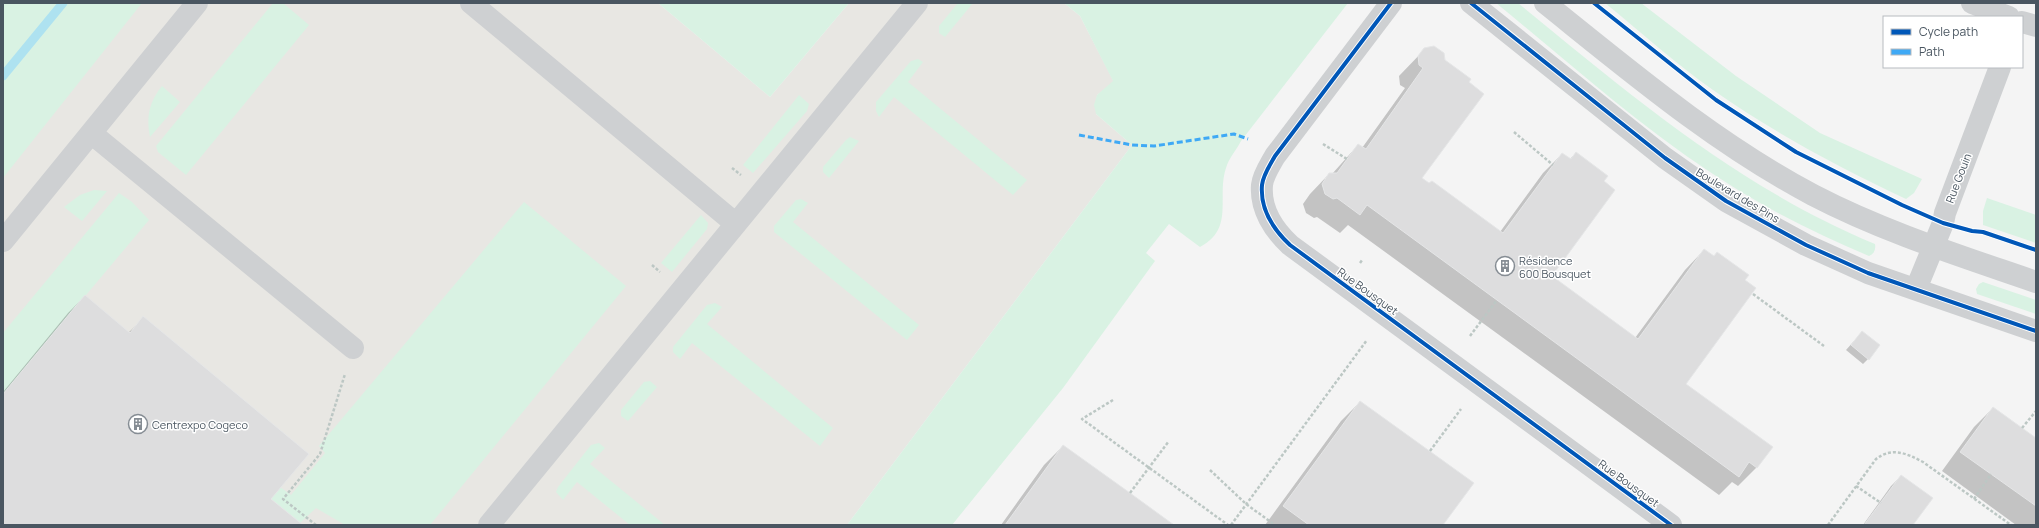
<svg xmlns="http://www.w3.org/2000/svg" width="2039" height="528" font-family="Manrope,sans-serif">
	<style>
		.commercial { fill: #e8e7e3 }
		.green { fill: #d9f2e3 }
		.shadow { fill: #0003 }
		.lines { fill: none; stroke-linecap: round; stroke-linejoin: round }
		.stream { stroke: #aee2f0; stroke-width: 9 }
		.building { fill: #ddddde; stroke: #e5e6e7 }
		.path { stroke: #bcc7c4; stroke-width: 2.5; stroke-dasharray: 3 2; stroke-linecap: butt }
		.minor { stroke: #ced0d2; stroke-width: 22 }
		.quiet { stroke: #3fa9f5; stroke-width: 3; stroke-dasharray: 6 3; stroke-linecap: butt }
		.cycleway-casing { stroke: #fff; stroke-width: 6 }
		.cycleway { stroke: #0057b8; stroke-width: 4 }
		.labels { text-anchor: middle; dominant-baseline: central; stroke-width: 3; stroke-linejoin: round; paint-order: stroke }
		.street-label { font-size: 11px; fill: #4a5661; stroke: #fff }
		.poi-label { font-size: 11px; fill: #4a5661; stroke: #fff; text-anchor: start }
	</style>
	<rect width="100%" height="100%" fill="#f4f4f4"/>
	<path class="commercial" d="M 3,3 L 658,3 L 770,97 L 849,3 L 1064,3 L 1080,16 L 1114,82 L 1097,95 L 1096,114 L 1132,145 L 847,525 L 3,525 Z"/>
	<path class="green" d="M 3,3 L 142,3 L 3,178 Z
		M 273,3 L 283,3 L 309,25 L 186,175 L 158,152 L 156,146 Z
		M 658,3 L 849,3 L 770,97 Z
		M 958,3 L 973,3 L 945,37 L 939,33 L 939,26 Z
		M 1064,3 L 1348,3 L 1241,141 C 1237,149 1230,157 1227,165 C 1215,196 1236,228 1200,247 L 1169,224 L 1146,253 L 1155,261 L 1063,388 L 952,525 L 847,525 L 1132,145 L 1096,114 L 1094,105 L 1097,95 L 1113,81 L 1080,16 Z
		M 1496,3 L 1518,3 C 1631,95 1738,187 1875,244 C 1876,250 1874,254 1869,256 C 1820,235 1772,212 1727,183 C 1644,131 1571,64 1496,3 Z
		M 1605,3 L 1641,3 L 1736,76 L 1820,133 L 1922,179 L 1914,193 L 1906,199 C 1839,167 1774,133 1713,90 C 1676,64 1641,32 1605,3 Z
		M 918,59 L 923,62 L 908,82 L 1027,180 L 1013,195 L 894,97 L 879,117 L 876,111 L 876,102 L 911,61 Z
		M 162,86 L 180,102 L 150,137 C 146,117 149,102 162,86 Z
		M 799,95 L 809,104 L 807,111 L 753,173 L 743,165 Z
		M 850,137 L 859,141 L 829,178 L 823,172 L 823,167 L 846,140 Z
		M 94,190 L 107,191 L 82,221 L 64,207 L 80,195 Z
		M 119,193 L 132,202 L 149,220 L 3,394 L 3,333 Z
		M 1987,198 L 2036,215 L 2036,243 L 1983,225 L 1983,211 Z
		M 801,199 L 808,203 L 793,222 L 919,325 L 907,340 L 774,232 L 774,226 L 796,200 Z
		M 524,202 L 626,286 L 430,525 L 345,525 L 316,508 L 300,523 L 271,499 L 280,487 L 291,495 L 325,453 L 319,446 Z
		M 701,215 L 708,223 L 707,229 L 672,272 L 661,263 Z
		M 1983,282 L 2036,300 L 2036,314 L 1977,294 L 1976,289 L 1979,284 Z
		M 715,303 L 722,307 L 707,324 L 833,428 L 820,446 L 692,343 L 680,359 L 673,352 L 673,347 L 707,305 Z
		M 650,381 L 657,387 L 628,421 L 621,416 L 621,410 L 644,382 Z
		M 599,443 L 605,448 L 590,464 L 665,525 L 630,525 L 577,482 L 563,500 L 556,492 L 558,487 L 591,445 Z"/>
	<path class="shadow" d="M 1425,49 L 1421,178 L 1500,232 L 1543,173 L 1562,154 L 1570,159 L 1576,153 L 1550,277 L 1635,338 L 1685,270 L 1704,250 L 1685,384 L 1757,467 L 1738,486 L 1732,482 L 1719,495 L 1348,225 L 1340,233 L 1317,217 L 1314,218 L 1306,213 L 1303,204 L 1310,194 L 1329,174 L 1332,174 L 1358,145 L 1362,148 L 1405,88 L 1400,85 L 1399,76 Z
		M 85,296 L 128,333 L 144,318 L 270,499 L 301,525 L 3,525 L 3,392 L 68,313 Z
		M 1862,332 L 1868,359 L 1863,364 L 1846,350 Z
		M 1360,402 L 1442,525 L 1265,525 L 1341,421 Z
		M 1993,408 L 2036,439 L 2036,525 L 2016,525 L 1942,471 L 1974,427 Z
		M 1063,446 L 1172,525 L 1001,525 L 1044,465 Z
		M 1901,476 L 1912,525 L 1863,525 L 1891,486 Z"/>
	<g class="lines">
		<path class="stream" d="M 3,76 L 63,3"/>
	</g>
	<path class="building" d="M 1434,46 L 1444,53 L 1445,60 L 1471,79 L 1469,82 L 1484,94 L 1422,178 L 1429,183 L 1432,181 L 1503,233 L 1562,153 L 1571,159 L 1576,152 L 1608,176 L 1604,181 L 1615,190 L 1552,276 L 1638,339 L 1704,249 L 1714,256 L 1717,252 L 1749,275 L 1745,280 L 1756,288 L 1686,384 L 1773,447 L 1757,468 L 1749,462 L 1739,477 L 1367,205 L 1360,215 L 1337,198 L 1333,199 L 1325,194 L 1322,184 L 1329,173 L 1337,173 L 1358,144 L 1366,149 L 1423,68 L 1419,65 L 1418,56 L 1424,48 Z
		M 85,295 L 130,333 L 143,316 L 309,454 L 271,499 L 303,525 L 3,525 L 3,394 Z
		M 1862,331 L 1880,345 L 1869,360 L 1851,345 Z
		M 1360,401 L 1474,483 L 1443,525 L 1309,525 L 1283,506 Z
		M 1993,407 L 2036,438 L 2036,506 L 1960,452 Z
		M 1063,445 L 1130,493 L 1174,525 L 1005,525 Z
		M 1901,475 L 1933,498 L 1913,525 L 1864,525 Z"/>
	<g class="lines">
		<path class="path" d="M 1514,132 L 1553,165
			M 1323,144 L 1347,159
			M 732,168 L 741,175
			M 1360,263 L 1363,259
			M 652,265 L 660,272
			M 1753,294 L 1824,346
			M 1470,336 L 1497,300
			M 1113,400 L 1082,419 L 1228,525
			M 2022,428 L 2036,411
			M 1430,451 L 1461,409
			M 1210,470 L 1246,504 L 1275,525
			M 1856,486 L 1881,503
			M 1130,493 L 1169,441
			M 1974,499 L 1991,474
			M 316,525 L 283,499 L 320,454 L 345,374
			M 1231,525 L 1367,340
			M 1828,525 L 1876,459 C 1892,447 1906,453 1923,462 L 2011,525"/>
		<path class="minor" d="M 471,3 L 736,224
			M 1391,3 L 1275,156 C 1270,165 1263,175 1262,185 C 1260,209 1274,230 1290,245 L 1671,525
			M 1471,3 L 1665,158 L 1726,201 L 1806,245 L 1868,273 L 2036,331
			M 1545,3 C 1631,72 1715,143 1813,195 C 1884,232 1961,256 2036,282
			M 1972,3 L 2009,17
			M 2022,22 L 2036,26
			M 91,133 L 353,348
			M 3,241 L 197,3
			M 1916,289 L 1943,223 L 1945,213 L 2000,67
			M 489,525 L 917,3"/>
		<path class="quiet" d="M 1079,135 L 1132,145 L 1154,146 L 1234,134 L 1248,139"/>
		<defs>
			<path id="cycleway" d="M 1391,3 L 1275,156 C 1270,165 1263,175 1262,185 C 1260,209 1274,230 1290,245 L 1671,525
				M 1471,3 L 1665,158 L 1726,201 L 1806,245 L 1868,273 L 2036,331
				M 1594,3 L 1716,100 L 1796,152 L 1902,205 L 1943,223 L 1972,231 L 1983,232 L 2036,250"/>
		</defs>
		<use href="#cycleway" class="cycleway-casing"/>
		<use href="#cycleway" class="cycleway"/>
	</g>
	<defs>
		<symbol id="building-ring" viewBox="-11 -11 22 22"><circle r="9.5" fill="#fff" stroke="#868d94" stroke-width="1.5"/><path d="M-4-6H4V6H1V3H-1V6H-4ZM-2.5-4.3h1.7v1.8h-1.7ZM.8-4.3h1.7v1.8H.8ZM-2.5-1h1.7V.8h-1.7ZM.8-1h1.7V.8H.8Z" fill="#868d94"/></symbol>
	</defs>
	<g fill-rule="evenodd">
		<use href="#building-ring" x="1494" y="255" width="22" height="22"/>
		<use href="#building-ring" x="127" y="413" width="22" height="22"/>
	</g>
	<g class="labels">
		<g class="street-label">
			<text transform="translate(1958 178) rotate(-69)">Rue Gouin</text>
			<text transform="translate(1738 195) rotate(31)">Boulevard des Pins</text>
			<text transform="translate(1368 291) rotate(36)">Rue Bousquet</text>
			<text transform="translate(1629 483) rotate(36)">Rue Bousquet</text>
		</g>
		<g class="poi-label">
			<text x="1519" y="260">Résidence<tspan x="1519" dy="13">600 Bousquet</tspan></text>
			<text x="152" y="424">Centrexpo Cogeco</text>
		</g>
	</g>
	<rect width="2039" height="528" fill="none" stroke="#4a5661" stroke-width="8"/>
	<rect x="1883" y="16" width="140" height="52" fill="#ffffff" stroke="#b7bbc0"/>
	<rect x="1891" y="29" width="20" height="6" fill="#0057b8" stroke="#b7bbc0"/>
	<text x="1919" y="36" font-size="12" fill="#4a5661">Cycle path</text>
	<rect x="1891" y="49" width="20" height="6" fill="#3fa9f5" stroke="#b7bbc0"/>
	<text x="1919" y="56" font-size="12" fill="#4a5661">Path</text>
</svg>
